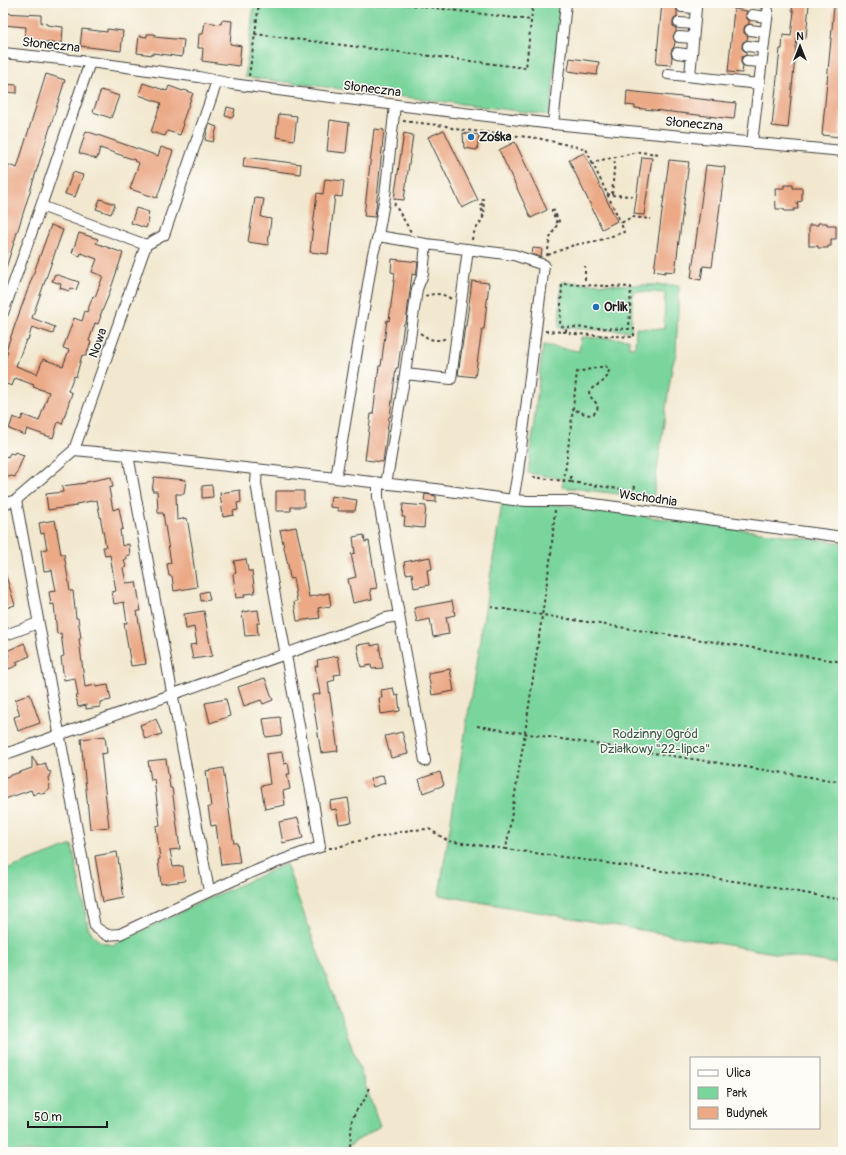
<svg xmlns="http://www.w3.org/2000/svg" width="846" height="1155" font-family="Pangolin,sans-serif">
	<style>
		.green { fill: #7ad59c; stroke: #4b785c }
		.building { fill: #eba986 }
		.lines { fill: none; stroke-linecap: round; stroke-linejoin: round }
		.minor-casing { stroke: #3c3b37; stroke-width: 12 }
		.path { stroke: #3c3b37; stroke-width: 2; stroke-dasharray: 3 3; stroke-linecap: butt }
		.minor { stroke: #fff; stroke-width: 10 }
		.poi-dot { fill: #1f6fb2; stroke: #fdfcf7; stroke-width: 1.5 }
		.labels { text-anchor: middle; dominant-baseline: central; stroke-width: 3; stroke-linejoin: round; paint-order: stroke }
		.street-label { font-size: 13px; fill: #1c1c1c; stroke: #fdfcf7 }
		.poi-label { font-size: 13px; font-weight: bold; fill: #1c1c1c; stroke: #fdfcf7; text-anchor: start }
		.park-label { font-size: 13px; fill: #3d5d49; stroke: #fdfcf7 }
	</style>
	<rect width="100%" height="100%" fill="#fdfcf7"/>
	<filter id="ink" filterUnits="userSpaceOnUse"><feTurbulence type="fractalNoise" baseFrequency=".025" numOctaves="2"/><feDisplacementMap in="SourceGraphic" scale="8" xChannelSelector="R" yChannelSelector="G"/><feConvolveMatrix kernelMatrix="1 2 1 2 8 2 1 2 1" color-interpolation-filters="sRGB"/></filter>
	<filter id="wash" filterUnits="userSpaceOnUse"><feTurbulence type="fractalNoise" baseFrequency=".012" numOctaves="4" result="noise"/><feDisplacementMap in="SourceGraphic" scale="16" xChannelSelector="R" yChannelSelector="G"/><feGaussianBlur stdDeviation="0.9" result="paint"/><feColorMatrix in="noise" values="0 0 0 0 0 0 0 0 0 0 0 0 0 0 0 0 0 1.4 0 .05"/><feComposite in="paint" operator="in"/></filter>
	<g filter="url(#wash)">
		<rect width="100%" height="100%" fill="#f2e8cf"/>
		<path class="green" d="M 254,3 L 561,3 L 550,115 L 245,77 Z
			M 561,282 L 632,285 L 679,285 L 676,354 L 672,367 L 653,498 L 562,487 L 563,479 L 528,473 L 543,345 L 579,351 L 581,337 L 629,339 L 629,347 L 635,347 L 636,328 L 664,329 L 665,293 L 633,291 L 631,331 L 559,328 Z
			M 503,497 L 843,543 L 843,965 L 439,895 Z
			M 72,845 L 88,927 C 96,940 98,942 113,945 L 208,899 L 286,864 L 380,1126 L 339,1152 L 3,1152 L 3,871 Z"/>
		<g id="blocks">
			<path class="building" d="M 662,3 L 677,3 L 676,7 L 677,11 L 677,17 L 674,19 L 673,22 L 673,26 L 676,29 L 676,32 L 673,36 L 675,42 L 674,47 L 672,49 L 671,53 L 672,57 L 671,65 L 656,64 Z
				M 793,3 L 809,4 L 806,38 L 797,37 L 788,128 L 772,126 L 780,49 L 782,49 L 783,35 L 791,36 L 794,11 L 792,11 Z
				M 834,7 L 843,8 L 843,97 L 839,137 L 822,135 Z
				M 734,9 L 747,11 L 746,14 L 746,17 L 749,21 L 749,24 L 745,26 L 744,29 L 744,33 L 748,36 L 747,40 L 743,42 L 742,45 L 742,49 L 746,52 L 746,55 L 742,57 L 741,60 L 741,63 L 743,66 L 742,73 L 728,72 Z
				M 3,13 L 41,15 L 41,23 L 47,24 L 47,25 L 63,27 L 62,44 L 25,40 L 26,27 L 3,25 Z
				M 222,20 L 232,21 L 230,44 L 241,46 L 239,66 L 202,61 L 203,48 L 198,48 L 199,34 L 203,34 L 205,22 L 221,24 Z
				M 82,29 L 107,32 L 107,29 L 123,31 L 121,51 L 80,46 Z
				M 147,34 L 155,34 L 155,37 L 184,40 L 182,57 L 153,53 L 153,55 L 137,53 L 139,36 L 147,37 Z
				M 570,58 L 599,62 L 597,75 L 568,71 Z
				M 46,74 L 65,80 L 5,271 L 3,271 L 3,163 L 17,168 Z
				M 143,83 L 167,91 L 169,86 L 183,91 L 184,90 L 193,93 L 182,123 L 184,124 L 180,135 L 167,131 L 165,136 L 151,132 L 161,103 L 139,95 Z
				M 3,84 L 17,85 L 17,93 L 3,92 Z
				M 101,90 L 119,96 L 111,118 L 93,112 Z
				M 627,91 L 736,103 L 734,119 L 635,108 L 635,106 L 626,105 Z
				M 227,107 L 235,109 L 233,117 L 225,116 Z
				M 279,114 L 297,116 L 294,140 L 276,137 Z
				M 330,120 L 349,123 L 346,153 L 327,151 Z
				M 209,124 L 217,127 L 213,142 L 205,140 Z
				M 374,129 L 384,130 L 375,217 L 364,216 Z
				M 444,130 L 478,200 L 462,208 L 428,137 Z
				M 86,131 L 158,156 L 161,147 L 173,151 L 157,198 L 130,189 L 139,163 L 134,161 L 135,160 L 100,148 L 97,159 L 79,153 Z
				M 404,133 L 413,135 L 404,200 L 394,199 Z
				M 463,133 L 479,135 L 477,150 L 464,148 Z
				M 515,142 L 547,210 L 531,218 L 499,150 Z
				M 584,153 L 617,221 L 602,229 L 569,160 Z
				M 244,157 L 301,164 L 300,174 L 243,167 Z
				M 642,157 L 652,158 L 644,215 L 634,214 Z
				M 669,160 L 689,162 L 675,272 L 665,271 L 665,273 L 654,271 Z
				M 706,165 L 725,167 L 712,267 L 703,266 L 701,280 L 691,278 Z
				M 73,172 L 83,175 L 75,197 L 65,194 Z
				M 325,179 L 344,181 L 342,197 L 335,196 L 328,254 L 310,252 L 317,193 L 323,194 Z
				M 784,185 L 793,185 L 793,188 L 802,188 L 802,201 L 797,202 L 798,209 L 794,209 L 794,211 L 784,211 L 784,209 L 776,209 L 775,188 L 784,188 Z
				M 255,198 L 264,199 L 261,217 L 271,219 L 268,245 L 248,242 Z
				M 100,199 L 115,204 L 111,214 L 96,209 Z
				M 136,208 L 149,212 L 147,218 L 149,219 L 146,228 L 131,223 Z
				M 818,223 L 827,223 L 827,225 L 836,225 L 836,239 L 831,239 L 831,246 L 828,246 L 828,248 L 818,248 L 818,246 L 809,246 L 809,225 L 818,225 Z
				M 51,225 L 63,230 L 32,318 L 55,327 L 53,334 L 32,327 L 28,340 L 26,340 L 16,366 L 37,374 L 43,359 L 63,366 L 69,350 L 63,348 L 74,318 L 82,321 L 85,311 L 87,312 L 93,296 L 95,297 L 103,276 L 92,272 L 97,259 L 81,253 L 80,256 L 72,253 L 79,233 L 98,239 L 96,243 L 123,253 L 108,297 L 100,316 L 101,316 L 98,324 L 95,323 L 89,341 L 91,342 L 86,356 L 82,355 L 76,377 L 74,376 L 68,391 L 72,393 L 62,424 L 58,422 L 53,438 L 27,429 L 25,435 L 9,429 L 13,417 L 21,420 L 23,415 L 39,421 L 49,392 L 33,387 L 34,385 L 15,378 L 12,386 L 3,383 L 3,366 L 8,351 L 6,350 Z
				M 533,248 L 542,249 L 541,257 L 532,254 Z
				M 392,259 L 418,262 L 416,275 L 412,274 L 406,323 L 404,323 L 398,368 L 396,368 L 390,417 L 389,417 L 383,462 L 365,460 L 371,414 L 373,414 L 379,366 L 381,366 L 387,320 L 389,321 L 395,273 L 391,272 Z
				M 55,274 L 79,282 L 76,290 L 71,288 L 69,291 L 60,288 L 61,284 L 52,281 Z
				M 472,281 L 489,283 L 484,329 L 482,329 L 475,377 L 458,375 L 465,326 L 466,326 Z
				M 15,452 L 24,455 L 15,477 L 11,476 L 9,477 L 6,476 L 3,473 L 3,455 L 8,457 L 10,453 L 14,454 Z
				M 111,477 L 113,487 L 109,488 L 113,510 L 119,508 L 123,529 L 120,530 L 122,546 L 129,544 L 130,555 L 126,556 L 127,559 L 124,560 L 126,567 L 123,568 L 126,583 L 136,582 L 141,611 L 137,611 L 146,664 L 131,666 L 124,623 L 127,623 L 124,602 L 114,604 L 112,592 L 116,591 L 110,555 L 105,556 L 103,547 L 106,547 L 97,500 L 76,504 L 76,506 L 48,510 L 46,494 L 63,492 L 62,486 L 86,483 L 86,482 Z
				M 154,477 L 186,480 L 184,494 L 176,494 L 177,520 L 187,518 L 193,552 L 192,552 L 197,587 L 174,591 L 172,576 L 169,576 L 167,564 L 171,563 L 163,513 L 158,513 L 157,491 L 152,491 Z
				M 212,485 L 213,497 L 202,498 L 202,486 Z
				M 240,490 L 241,502 L 237,503 L 238,510 L 233,511 L 234,515 L 223,517 L 220,493 Z
				M 276,491 L 304,491 L 304,507 L 291,507 L 291,511 L 276,511 Z
				M 425,494 L 436,496 L 436,502 L 424,501 Z
				M 331,496 L 357,500 L 355,511 L 338,511 L 338,508 L 330,507 Z
				M 403,504 L 426,506 L 424,528 L 404,526 L 405,517 L 402,517 Z
				M 55,520 L 61,554 L 64,554 L 69,584 L 70,591 L 73,591 L 76,618 L 78,618 L 81,638 L 79,639 L 85,687 L 96,685 L 96,687 L 108,685 L 111,700 L 100,702 L 100,707 L 86,709 L 86,705 L 78,707 L 76,696 L 78,696 L 75,678 L 64,680 L 61,657 L 64,656 L 61,633 L 57,634 L 54,604 L 51,605 L 49,592 L 56,591 L 52,570 L 44,571 L 41,550 L 47,549 L 44,533 L 41,534 L 39,523 Z
				M 296,527 L 302,553 L 301,553 L 309,597 L 329,593 L 331,606 L 318,608 L 320,618 L 297,621 L 294,602 L 297,601 L 293,578 L 290,579 L 288,565 L 280,530 Z
				M 364,535 L 365,542 L 369,541 L 377,588 L 370,589 L 372,599 L 353,603 L 348,579 L 356,577 L 351,554 L 355,553 L 353,537 Z
				M 430,557 L 432,569 L 427,570 L 429,585 L 414,588 L 412,573 L 406,574 L 404,562 Z
				M 246,559 L 248,571 L 252,571 L 255,593 L 244,594 L 245,597 L 236,598 L 233,574 L 236,573 L 234,561 Z
				M 5,573 L 15,605 L 3,609 L 3,574 Z
				M 208,591 L 210,600 L 201,601 L 200,593 Z
				M 452,601 L 455,615 L 446,617 L 449,634 L 433,637 L 430,619 L 417,622 L 414,608 Z
				M 258,610 L 260,623 L 257,623 L 258,635 L 245,636 L 242,612 Z
				M 204,611 L 212,656 L 193,659 L 190,645 L 197,644 L 194,627 L 186,629 L 184,614 Z
				M 24,643 L 30,656 L 16,662 L 18,665 L 9,669 L 5,658 L 9,656 L 7,651 Z
				M 371,643 L 371,646 L 379,644 L 383,668 L 372,669 L 371,665 L 361,667 L 357,645 Z
				M 338,656 L 341,674 L 334,675 L 335,680 L 328,682 L 338,751 L 321,753 L 312,695 L 320,694 L 315,666 L 318,666 L 317,660 Z
				M 450,669 L 454,691 L 432,695 L 428,673 Z
				M 265,678 L 273,700 L 263,704 L 261,700 L 244,706 L 238,687 Z
				M 393,688 L 395,696 L 398,695 L 400,711 L 381,714 L 379,698 L 382,698 L 381,690 Z
				M 30,694 L 40,723 L 18,731 L 14,717 L 20,715 L 15,700 Z
				M 226,699 L 230,716 L 210,723 L 205,703 Z
				M 280,717 L 282,735 L 266,737 L 263,719 Z
				M 156,719 L 162,734 L 145,739 L 140,725 Z
				M 402,732 L 408,754 L 391,758 L 385,736 Z
				M 105,736 L 107,753 L 101,754 L 109,827 L 90,829 L 81,739 Z
				M 282,752 L 284,764 L 288,763 L 290,774 L 287,774 L 290,789 L 283,791 L 285,805 L 265,809 L 261,786 L 270,784 L 266,754 Z
				M 32,757 L 38,766 L 45,763 L 48,771 L 51,772 L 48,778 L 50,785 L 49,787 L 50,789 L 47,790 L 45,793 L 42,794 L 39,792 L 33,795 L 31,790 L 5,799 L 3,793 L 3,778 L 32,768 Z
				M 166,759 L 170,788 L 172,788 L 180,849 L 170,850 L 173,867 L 183,866 L 185,881 L 161,884 L 158,860 L 160,859 L 156,826 L 160,825 L 154,779 L 151,780 L 148,761 Z
				M 223,768 L 233,838 L 234,843 L 237,843 L 240,863 L 221,865 L 216,825 L 211,826 L 208,807 L 211,807 L 206,771 Z
				M 440,772 L 444,785 L 423,793 L 419,779 Z
				M 383,775 L 385,783 L 373,787 L 370,779 Z
				M 348,798 L 352,822 L 339,824 L 336,809 L 331,810 L 330,801 Z
				M 298,818 L 303,838 L 283,843 L 279,822 Z
				M 117,852 L 124,898 L 103,902 L 95,856 Z"/>
		</g>
	</g>
	<g filter="url(#ink)">
		<use href="#blocks" fill-opacity="0" stroke="#3c3b37" stroke-width="1"/>
		<g class="lines">
			<defs>
				<path id="minor" d="M 763,3 L 770,3
					M 682,7 L 696,8 L 690,76
					M 752,15 L 767,17
					M 679,23 L 694,24
					M 750,30 L 765,32
					M 679,37 L 693,38
					M 748,46 L 763,48
					M 3,53 L 90,62 L 199,77 L 232,84 L 323,96 L 553,124 L 843,151
					M 677,53 L 692,55
					M 747,61 L 761,62
					M 668,74 L 759,84 L 752,143
					M 759,84 L 768,11
					M 395,105 L 385,196 L 378,236 L 426,244 L 514,255 L 544,265 L 518,472 L 513,500
					M 553,124 L 566,3
					M 41,206 L 146,245
					M 3,313 L 41,206 L 90,62
					M 405,374 L 417,289 L 423,274 L 426,244
					M 74,450 L 146,245 L 164,235 L 217,81
					M 128,455 L 209,891
					M 336,478 L 373,254 L 378,236
					M 378,483 L 378,497 L 425,761
					M 386,484 L 405,374 L 451,379 L 468,249
					M 16,500 L 95,927 L 107,935 L 120,934 C 186,903 250,869 320,847 L 313,801 L 270,569 L 256,483 L 257,470
					M 3,504 L 16,500 L 74,450 L 128,455 L 435,489 L 513,500 L 528,501 L 571,501 L 843,537
					M 3,636 L 38,623
					M 3,755 L 386,618 L 399,616"/>
			</defs>
			<use href="#minor" class="minor-casing"/>
			<path class="path" d="M 395,3 L 531,20
				M 255,34 L 259,3
				M 249,76 L 255,34 L 526,68 L 533,3
				M 403,121 L 446,126 L 455,129 L 537,138 L 586,149 L 592,162 L 639,152 L 660,154
				M 592,162 L 621,223
				M 607,194 L 612,195 L 615,157
				M 612,195 L 633,196
				M 394,203 L 411,232
				M 482,203 L 481,205 L 483,217
				M 552,209 L 552,211 L 557,223
				M 472,240 C 473,229 483,222 484,214 C 485,209 482,202 483,195
				M 548,255 L 574,245 L 597,241 L 624,232 L 621,223 L 632,217 L 651,219
				M 547,256 L 550,238 L 559,221 L 552,207
				M 585,280 L 585,266
				M 425,296 C 434,293 443,293 451,299
				M 545,331 L 566,332 L 574,334 L 634,337 L 634,328
				M 566,332 L 566,327 L 629,329 L 631,287 L 562,284 L 560,326 L 566,327
				M 420,333 C 430,340 435,342 447,338
				M 605,366 L 609,369 C 608,385 594,383 589,392 C 590,398 593,399 596,403 C 597,405 598,407 597,410 C 592,420 579,411 573,409 L 577,372 Z
				M 571,476 L 571,482 L 564,481 L 573,409
				M 533,477 L 564,481
				M 571,482 L 634,491 L 635,485
				M 555,510 L 551,554 L 525,733 L 506,849 L 748,883 L 843,900
				M 491,607 L 843,662
				M 477,726 L 843,782
				M 329,848 L 335,848 L 354,842 L 410,830 L 429,829 L 448,841 L 506,849
				M 348,1152 L 350,1147 L 352,1120 L 356,1111 L 365,1099 L 369,1087"/>
			<use href="#minor" class="minor"/>
		</g>
	</g>
	<g class="poi-dot">
		<circle cx="471" cy="137" r="4"/>
		<circle cx="596" cy="307" r="4"/>
	</g>
	<g class="labels">
		<g class="street-label">
			<text transform="translate(51 45) rotate(6)">Słoneczna</text>
			<text transform="translate(372 89) rotate(7)">Słoneczna</text>
			<text transform="translate(694 124) rotate(5)">Słoneczna</text>
			<text transform="translate(98 343) rotate(-71)">Nowa</text>
			<text transform="translate(648 498) rotate(8)">Wschodnia</text>
		</g>
		<g class="poi-label">
			<text x="479" y="137">Zośka</text>
			<text x="604" y="307">Orlik</text>
		</g>
		<g class="park-label">
			<text x="655" y="734">Rodzinny Ogród<tspan x="655" dy="15">Działkowy "22-lipca"</tspan></text>
		</g>
	</g>
	<rect width="846" height="1155" fill="none" stroke="#fdfcf7" stroke-width="16"/>
	<rect x="690" y="1057" width="130" height="72" fill="#fdfcf7" stroke="#a3a29f"/>
	<rect x="698" y="1070" width="20" height="6" fill="#ffffff" stroke="#a3a29f"/>
	<text x="726" y="1077" font-size="12" fill="#1c1c1c">Ulica</text>
	<rect x="698" y="1087" width="20" height="12" fill="#7ad59c" stroke="#a3a29f"/>
	<text x="726" y="1097" font-size="12" fill="#1c1c1c">Park</text>
	<rect x="698" y="1107" width="20" height="12" fill="#eba986" stroke="#a3a29f"/>
	<text x="726" y="1117" font-size="12" fill="#1c1c1c">Budynek</text>
	<g transform="translate(800 46)" stroke="#fdfcf7" stroke-width="3" paint-order="stroke">
	<path d="M0-3L7 15L0 10L-7 15Z" fill="#1c1c1c"/>
	<text y="-6" font-size="11" font-weight="bold" text-anchor="middle" fill="#1c1c1c">N</text>
	</g>
	<path d="M28 1121v6h79v-6" fill="none" stroke="#1c1c1c" stroke-width="2"/>
	<text x="34" y="1121" font-size="12" fill="#1c1c1c" stroke="#fdfcf7" stroke-width="3" paint-order="stroke">50 m</text>
</svg>
